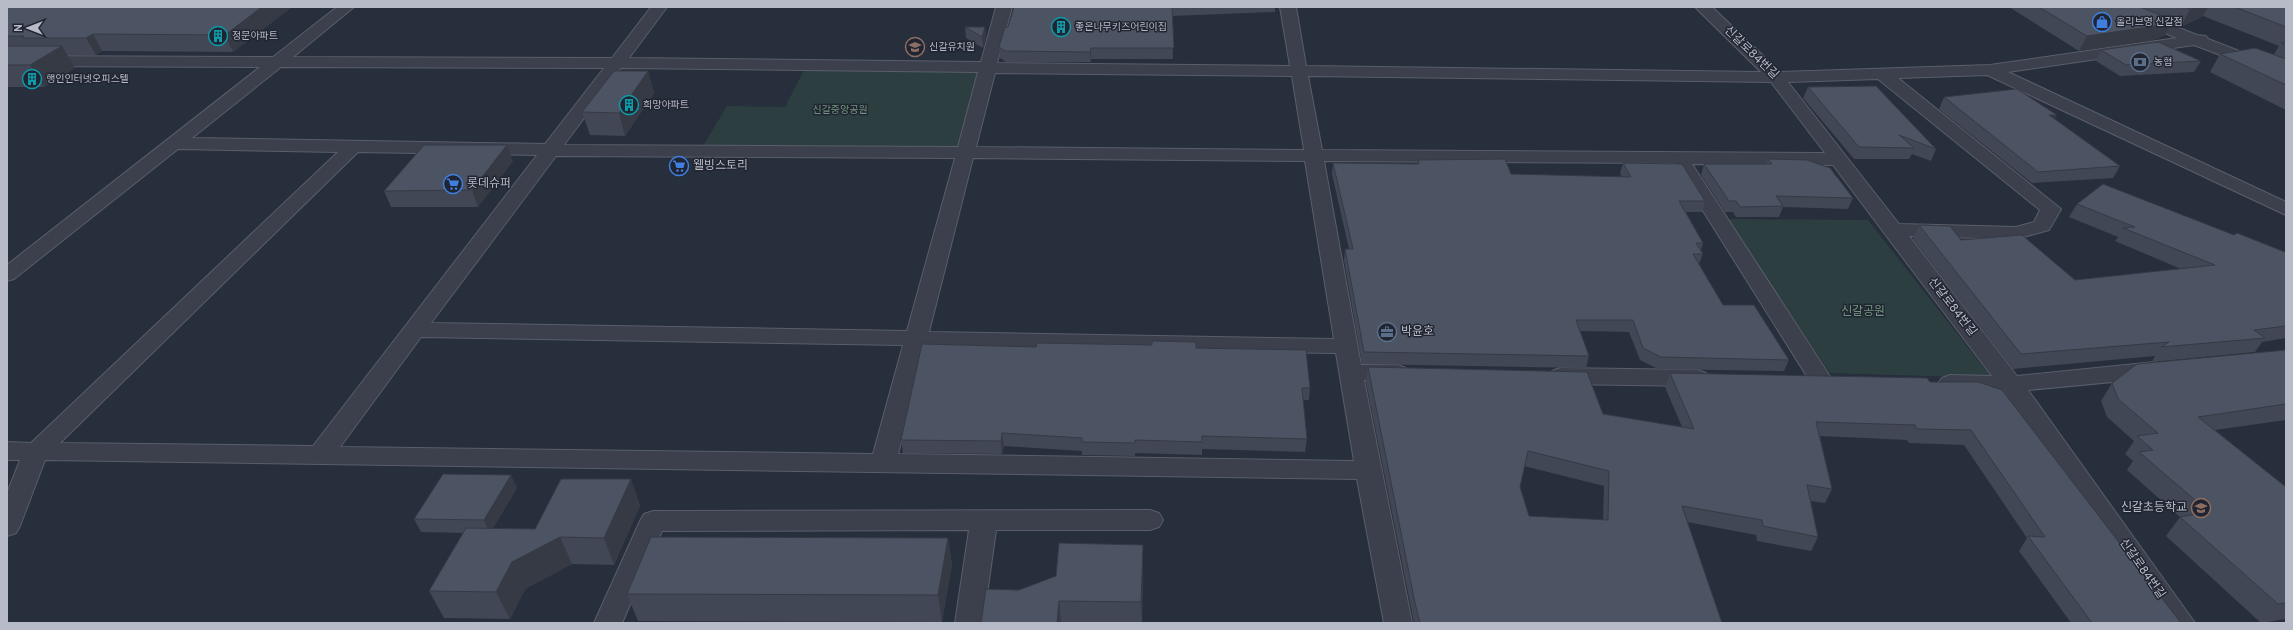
<svg xmlns="http://www.w3.org/2000/svg" width="2293" height="630" font-family="Overpass,'Noto Sans KR',sans-serif">
	<style>
		.green { fill: #2d3e41 }
		.lines { fill: none; stroke-linecap: round; stroke-linejoin: round }
		.minor-casing { stroke: #595e6a; stroke-width: 2 }
		.minor { fill: #3b404c; fill-rule: evenodd }
		.wall { fill: #414754; fill-rule: evenodd }
		.shaded-wall { fill: #353a45 }
		.building { fill: #4c5362; stroke: #353a45; fill-rule: evenodd }
		.labels { text-anchor: middle; dominant-baseline: central; stroke-width: 3; stroke-linejoin: round; paint-order: stroke }
		.far-poi-label { font-size: 10px; fill: #b7bbc7; stroke: #202531; text-anchor: start }
		.far-park-label { font-size: 10px; fill: #71957d; stroke: #202531 }
		.street-label { font-size: 12px; fill: #b7bbc7; stroke: #202531 }
		.poi-label { font-size: 12px; fill: #b7bbc7; stroke: #202531; text-anchor: start }
		.park-label { font-size: 12px; fill: #71957d; stroke: #202531 }
	</style>
	<rect width="100%" height="100%" fill="#272e3c"/>
	<path class="green" d="M 806,66 L 988,68 L 966,154 L 700,151 L 727,106 L 785,107 Z
		M 1726,219 L 1868,220 L 1992,378 L 1830,373 Z"/>
	<g class="lines">
		<defs>
			<path id="minor" d="M 337,7 L 354,7 L 293,57 L 612,58 L 651,7 L 667,7 L 629,58 L 981,62 L 996,7 L 1012,7 L 997,63 L 1290,66 L 1280,7 L 1296,7 L 1306,66 L 1761,72 L 1695,7 L 1712,7 L 1780,72 L 1990,65 L 2177,38 L 2108,10 L 2105,7 L 2127,7 L 2197,35 L 2206,36 L 2208,39 L 2286,69 L 2286,80 L 2194,45 L 2008,72 L 2286,202 L 2286,215 L 1987,75 L 1898,78 L 2061,209 L 2049,230 L 2016,239 L 1909,236 L 2017,376 L 2155,362 L 2163,365 L 2167,370 L 2163,375 L 2155,378 L 2028,390 L 2195,623 L 2165,623 L 2004,392 L 1950,391 L 1942,388 L 1938,383 L 1942,378 L 1950,375 L 1992,376 L 1833,165 L 1692,164 L 1833,381 L 1829,386 L 1821,389 L 1813,386 L 1673,163 L 1324,161 L 1361,365 L 1398,365 L 1406,368 L 1410,373 L 1406,378 L 1398,381 L 1364,380 L 1412,623 L 1384,623 L 1357,479 L 45,460 L 20,526 L 16,533 L 7,536 L 7,493 L 20,460 L 7,460 L 7,442 L 31,443 L 338,152 L 178,149 L 14,279 L 7,281 L 7,265 L 260,67 L 7,66 L 7,56 L 273,57 ZM 281,67 L 604,68 L 545,144 L 192,138 ZM 621,68 L 978,72 L 958,147 L 564,145 ZM 995,73 L 1292,76 L 1304,150 L 976,147 ZM 1308,76 L 1771,82 L 1825,153 L 1322,150 ZM 1878,79 L 2040,210 L 2034,222 L 2016,227 L 1899,224 L 1788,82 ZM 358,152 L 537,155 L 313,446 L 60,443 ZM 556,156 L 955,158 L 907,331 L 431,323 ZM 973,158 L 1305,161 L 1334,339 L 929,332 ZM 421,337 L 903,345 L 873,454 L 340,447 ZM 925,346 L 1336,353 L 1354,461 L 898,454 Z
				M 1560,368 L 1698,370 L 1706,373 L 1710,378 L 1706,383 L 1698,386 L 1560,384 L 1552,381 L 1548,376 L 1552,371 Z
				M 1150,510 L 1159,513 L 1163,520 L 1159,527 L 1150,530 L 996,530 L 983,623 L 955,623 L 969,530 L 662,531 L 622,623 L 594,623 L 640,521 L 644,514 L 653,511 Z"/>
		</defs>
		<use href="#minor" class="minor-casing"/>
		<use href="#minor" class="minor"/>
	</g>
	<path class="wall" d="M 7,7 L 292,7 L 233,52 L 102,51 L 96,55 L 67,55 L 75,68 L 44,87 L 7,87 Z
		M 1014,7 L 1275,7 L 1275,12 L 1172,16 L 1173,59 L 1091,59 L 1091,62 L 1006,62 L 1000,58 L 999,47 L 1008,27 Z
		M 2009,7 L 2286,7 L 2286,110 L 2210,72 L 2220,54 L 2274,54 L 2279,46 L 2203,16 L 2181,27 L 2171,23 L 2165,35 L 2154,40 L 2079,51 Z
		M 965,27 L 985,27 L 986,37 L 983,48 L 966,38 Z
		M 2101,50 L 2201,61 L 2194,72 L 2120,76 L 2096,61 Z
		M 648,71 L 654,93 L 625,136 L 590,135 L 582,112 Z
		M 1808,87 L 1936,149 L 1931,161 L 1912,154 L 1909,159 L 1854,159 L 1803,98 Z
		M 1944,97 L 2055,119 L 2120,166 L 2113,178 L 2032,183 L 1939,109 Z
		M 1768,159 L 1853,198 L 1848,209 L 1783,207 L 1779,217 L 1736,217 L 1733,212 L 1725,212 L 1701,175 L 1704,164 L 1766,164 Z
		M 1418,160 L 1511,174 L 1622,177 L 1620,173 L 1623,163 L 1705,201 L 1702,212 L 1686,212 L 1703,243 L 1701,250 L 1703,254 L 1699,264 L 1723,305 L 1789,360 L 1784,371 L 1658,369 L 1640,360 L 1629,332 L 1580,331 L 1589,356 L 1586,368 L 1362,364 L 1344,260 L 1345,249 L 1349,249 L 1332,174 L 1333,163 L 1417,164 Z
		M 513,161 L 478,207 L 391,207 L 384,191 Z
		M 2077,204 L 2234,235 L 2285,252 L 2286,252 L 2286,338 L 2262,342 L 2255,352 L 2152,362 L 2155,356 L 2013,369 L 1913,239 L 1919,225 L 2075,280 L 2181,269 L 2115,241 L 2118,237 L 2069,217 Z
		M 1036,347 L 1310,388 L 1309,400 L 1303,400 L 1307,439 L 1305,452 L 1202,449 L 1202,455 L 1135,453 L 1135,456 L 1082,455 L 1082,451 L 1004,446 L 1002,454 L 903,453 L 901,440 Z
		M 2286,350 L 2286,420 L 2215,430 L 2286,487 L 2286,619 L 2261,623 L 2166,536 L 2180,517 L 2127,470 L 2133,461 L 2125,454 L 2134,441 L 2107,417 L 2101,401 L 2112,383 Z
		M 1368,367 L 1603,414 L 1682,427 L 1665,387 L 1670,373 L 1930,382 L 2181,623 L 2071,623 L 2019,551 L 2027,538 L 1964,445 L 1909,443 L 1907,440 L 1820,436 L 1832,489 L 1825,503 L 1811,501 L 1818,537 L 1811,551 L 1757,541 L 1756,535 L 1687,522 L 1722,623 L 1414,623 L 1366,382 ZM 1524,466 L 1604,486 L 1603,520 L 1529,516 L 1520,487 Z
		M 511,475 L 517,488 L 493,528 L 535,529 L 631,479 L 640,506 L 614,565 L 572,564 L 525,589 L 510,619 L 444,618 L 429,591 L 463,533 L 421,532 L 414,519 Z
		M 948,538 L 952,565 L 942,622 L 638,621 L 627,594 Z
		M 1143,572 L 1142,623 L 981,623 L 1019,590 Z"/>
	<path class="shaded-wall" d="M 262,7 L 292,7 L 233,52 L 225,35 Z
		M 2195,7 L 2208,7 L 2203,16 L 2181,27 L 2190,9 Z
		M 2173,20 L 2165,35 L 2154,40 L 2079,51 L 2087,36 Z
		M 985,27 L 986,37 L 983,48 L 982,37 Z
		M 93,34 L 102,51 L 96,55 L 86,38 Z
		M 62,46 L 75,68 L 44,87 L 30,65 Z
		M 1091,48 L 1091,62 L 1090,52 Z
		M 648,71 L 654,93 L 625,136 L 619,113 Z
		M 2049,115 L 2057,115 L 2051,126 Z
		M 507,145 L 513,161 L 478,207 L 472,190 Z
		M 1002,433 L 1004,446 L 1002,454 L 1001,441 Z
		M 511,475 L 517,488 L 490,534 L 484,520 Z
		M 631,479 L 640,506 L 614,565 L 604,538 Z
		M 560,537 L 572,564 L 525,589 L 510,619 L 496,592 L 512,562 Z
		M 948,538 L 952,565 L 942,622 L 938,595 Z
		M 1143,545 L 1143,572 L 1142,623 L 1141,602 Z
		M 1059,601 L 1061,623 L 1057,623 Z"/>
	<path class="building" d="M 7,7 L 262,7 L 225,35 L 93,34 L 86,38 L 22,38 L 24,36 L 7,36 L 7,33 L 8,32 L 7,32 Z
		M 1014,7 L 1172,7 L 1174,48 L 1091,48 L 1090,52 L 1005,51 L 999,47 L 1005,27 L 1008,27 Z
		M 2039,7 L 2140,7 L 2173,20 L 2162,25 L 2087,36 Z
		M 2184,7 L 2195,7 L 2190,9 Z
		M 2235,7 L 2286,7 L 2286,27 Z
		M 965,27 L 985,27 L 982,37 Z
		M 2158,42 L 2201,61 L 2126,65 L 2101,50 Z
		M 2286,42 L 2286,45 L 2281,43 Z
		M 7,46 L 62,46 L 30,65 L 7,65 Z
		M 2255,48 L 2286,59 L 2286,85 L 2220,54 Z
		M 614,71 L 648,71 L 619,113 L 582,112 Z
		M 1876,86 L 1936,149 L 1899,135 L 1914,148 L 1859,147 L 1808,87 Z
		M 2017,89 L 2057,115 L 2049,115 L 2120,166 L 2038,172 L 1944,97 Z
		M 424,145 L 507,145 L 472,190 L 384,191 Z
		M 1505,159 L 1511,174 L 1631,177 L 1623,163 L 1682,164 L 1705,201 L 1679,201 L 1703,243 L 1696,243 L 1703,254 L 1693,254 L 1723,305 L 1754,305 L 1789,360 L 1661,357 L 1643,348 L 1633,320 L 1576,320 L 1589,356 L 1364,352 L 1345,249 L 1353,249 L 1333,163 L 1419,164 L 1418,160 Z
		M 1768,159 L 1807,160 L 1830,168 L 1853,198 L 1776,196 L 1783,206 L 1740,207 L 1736,201 L 1729,201 L 1704,164 L 1772,164 Z
		M 2103,184 L 2234,235 L 2237,233 L 2285,252 L 2286,252 L 2286,326 L 2254,330 L 2265,338 L 2161,347 L 2169,342 L 2021,354 L 1919,225 L 1950,226 L 1961,240 L 2022,235 L 2075,280 L 2215,265 L 2123,228 L 2135,227 L 2077,204 Z
		M 1152,341 L 1196,342 L 1196,348 L 1306,350 L 1310,388 L 1302,388 L 1307,439 L 1202,436 L 1202,442 L 1135,440 L 1135,443 L 1082,442 L 1082,438 L 1002,433 L 1001,441 L 901,440 L 922,344 L 1036,347 L 1037,343 L 1152,345 Z
		M 2286,350 L 2286,404 L 2198,417 L 2286,487 L 2286,603 L 2278,604 L 2180,517 L 2209,512 L 2139,452 L 2153,450 L 2137,436 L 2158,433 L 2118,399 L 2112,383 L 2137,364 Z
		M 1368,367 L 1587,372 L 1603,414 L 1694,429 L 1670,373 L 1927,378 L 1930,382 L 1978,382 L 2002,390 L 2181,623 L 2092,623 L 2028,536 L 2045,537 L 1971,430 L 1917,429 L 1915,425 L 1816,422 L 1832,489 L 1807,485 L 1818,537 L 1763,526 L 1762,520 L 1682,506 L 1722,623 L 1420,623 L 1415,603 ZM 1528,451 L 1609,471 L 1608,520 L 1529,516 L 1520,487 Z
		M 443,474 L 511,475 L 484,520 L 414,519 Z
		M 561,479 L 631,479 L 604,538 L 560,537 L 512,562 L 496,592 L 429,591 L 466,528 L 535,529 Z
		M 651,537 L 948,538 L 938,595 L 627,594 Z
		M 1059,543 L 1143,545 L 1141,602 L 1059,601 L 1057,623 L 981,623 L 986,589 L 1019,590 L 1056,576 Z"/>
	<defs>
		<symbol id="shop-ring" viewBox="-11 -11 22 22"><circle r="9.5" fill="#202531" stroke="#3f7fe0" stroke-width="1.5"/><path d="M-5-2.5h2.3a2.7 3.5 0 0 1 5.4 0H5L5.5 6h-11ZM-1.5-2.5h3a1.5 2.3 0 0 0-3 0Z" fill="#3f7fe0"/></symbol>
		<symbol id="building-ring" viewBox="-11 -11 22 22"><circle r="9.5" fill="#202531" stroke="#0f9aa8" stroke-width="1.5"/><path d="M-4-6H4V6H1V3H-1V6H-4ZM-2.5-4.3h1.7v1.8h-1.7ZM.8-4.3h1.7v1.8H.8ZM-2.5-1h1.7V.8h-1.7ZM.8-1h1.7V.8H.8Z" fill="#0f9aa8"/></symbol>
		<symbol id="school-ring" viewBox="-11 -11 22 22"><circle r="9.5" fill="#202531" stroke="#8d6e63" stroke-width="1.5"/><path d="M0-5L7-2L0 1L-7-2ZM-4 1L0 2.5L4 1V4Q0 6-4 4Z" fill="#8d6e63"/></symbol>
		<symbol id="bank-ring" viewBox="-11 -11 22 22"><circle r="9.5" fill="#202531" stroke="#5c6f8a" stroke-width="1.5"/><path d="M-6-4H6V4H-6ZM0-2.3a2.3 2.3 0 1 0 0 4.6a2.3 2.3 0 1 0 0-4.6Z" fill="#5c6f8a"/></symbol>
		<symbol id="supermarket-ring" viewBox="-11 -11 22 22"><circle r="9.5" fill="#202531" stroke="#3f7fe0" stroke-width="1.5"/><path d="M-6-5.5h2.5l.6 2H6L4.5 2H-2.5L-4.4-4H-6ZM-1.5 3.2a1.3 1.3 0 1 0 .1 0ZM3 3.2a1.3 1.3 0 1 0 .1 0Z" fill="#3f7fe0"/></symbol>
		<symbol id="office-ring" viewBox="-11 -11 22 22"><circle r="9.5" fill="#202531" stroke="#5c6f8a" stroke-width="1.5"/><path d="M-6-3h4V-5.5h4V-3h4V5H-6ZM-1-4.5V-3h2v-1.5ZM-6 0V1H6V0Z" fill="#5c6f8a"/></symbol>
	</defs>
	<g fill-rule="evenodd">
		<use href="#shop-ring" x="2091" y="11" width="22" height="22"/>
		<use href="#building-ring" x="1050" y="16" width="22" height="22"/>
		<use href="#building-ring" x="207" y="25" width="22" height="22"/>
		<use href="#school-ring" x="904" y="36" width="22" height="22"/>
		<use href="#bank-ring" x="2129" y="51" width="22" height="22"/>
		<use href="#building-ring" x="21" y="68" width="22" height="22"/>
		<use href="#building-ring" x="618" y="94" width="22" height="22"/>
		<use href="#supermarket-ring" x="668" y="155" width="22" height="22"/>
		<use href="#supermarket-ring" x="442" y="173" width="22" height="22"/>
		<use href="#office-ring" x="1376" y="321" width="22" height="22"/>
		<use href="#school-ring" x="2190" y="497" width="22" height="22"/>
	</g>
	<g class="labels">
		<g class="far-poi-label">
			<text x="2116" y="22">올리브영 신갈점</text>
			<text x="1075" y="27">좋은나무키즈어린이집</text>
			<text x="232" y="36">정문아파트</text>
			<text x="929" y="47">신갈유치원</text>
			<text x="2154" y="62">농협</text>
			<text x="46" y="79">행인인터넷오피스텔</text>
			<text x="643" y="105">희망아파트</text>
		</g>
		<g class="far-park-label">
			<text x="840" y="110">신갈중앙공원</text>
		</g>
		<g class="street-label">
			<text transform="translate(1751 53) rotate(44)">신갈로84번길</text>
			<text transform="translate(1952 307) rotate(52)">신갈로84번길</text>
			<text transform="translate(2142 569) rotate(55)">신갈로84번길</text>
		</g>
		<g class="poi-label">
			<text x="693" y="166">웰빙스토리</text>
			<text x="467" y="184">롯데슈퍼</text>
			<text x="1401" y="332">박윤호</text>
			<text x="2187" y="508" text-anchor="end">신갈초등학교</text>
		</g>
		<g class="park-label">
			<text x="1863" y="312">신갈공원</text>
		</g>
	</g>
	<rect width="2293" height="630" fill="none" stroke="#b7bbc7" stroke-width="16"/>
	<g transform="translate(28 28) rotate(270)" stroke="#202531" stroke-width="3" paint-order="stroke">
	<path d="M0-3L7 15L0 10L-7 15Z" fill="#b7bbc7"/>
	<text y="-6" font-size="11" font-weight="bold" text-anchor="middle" fill="#b7bbc7">N</text>
	</g>
</svg>
